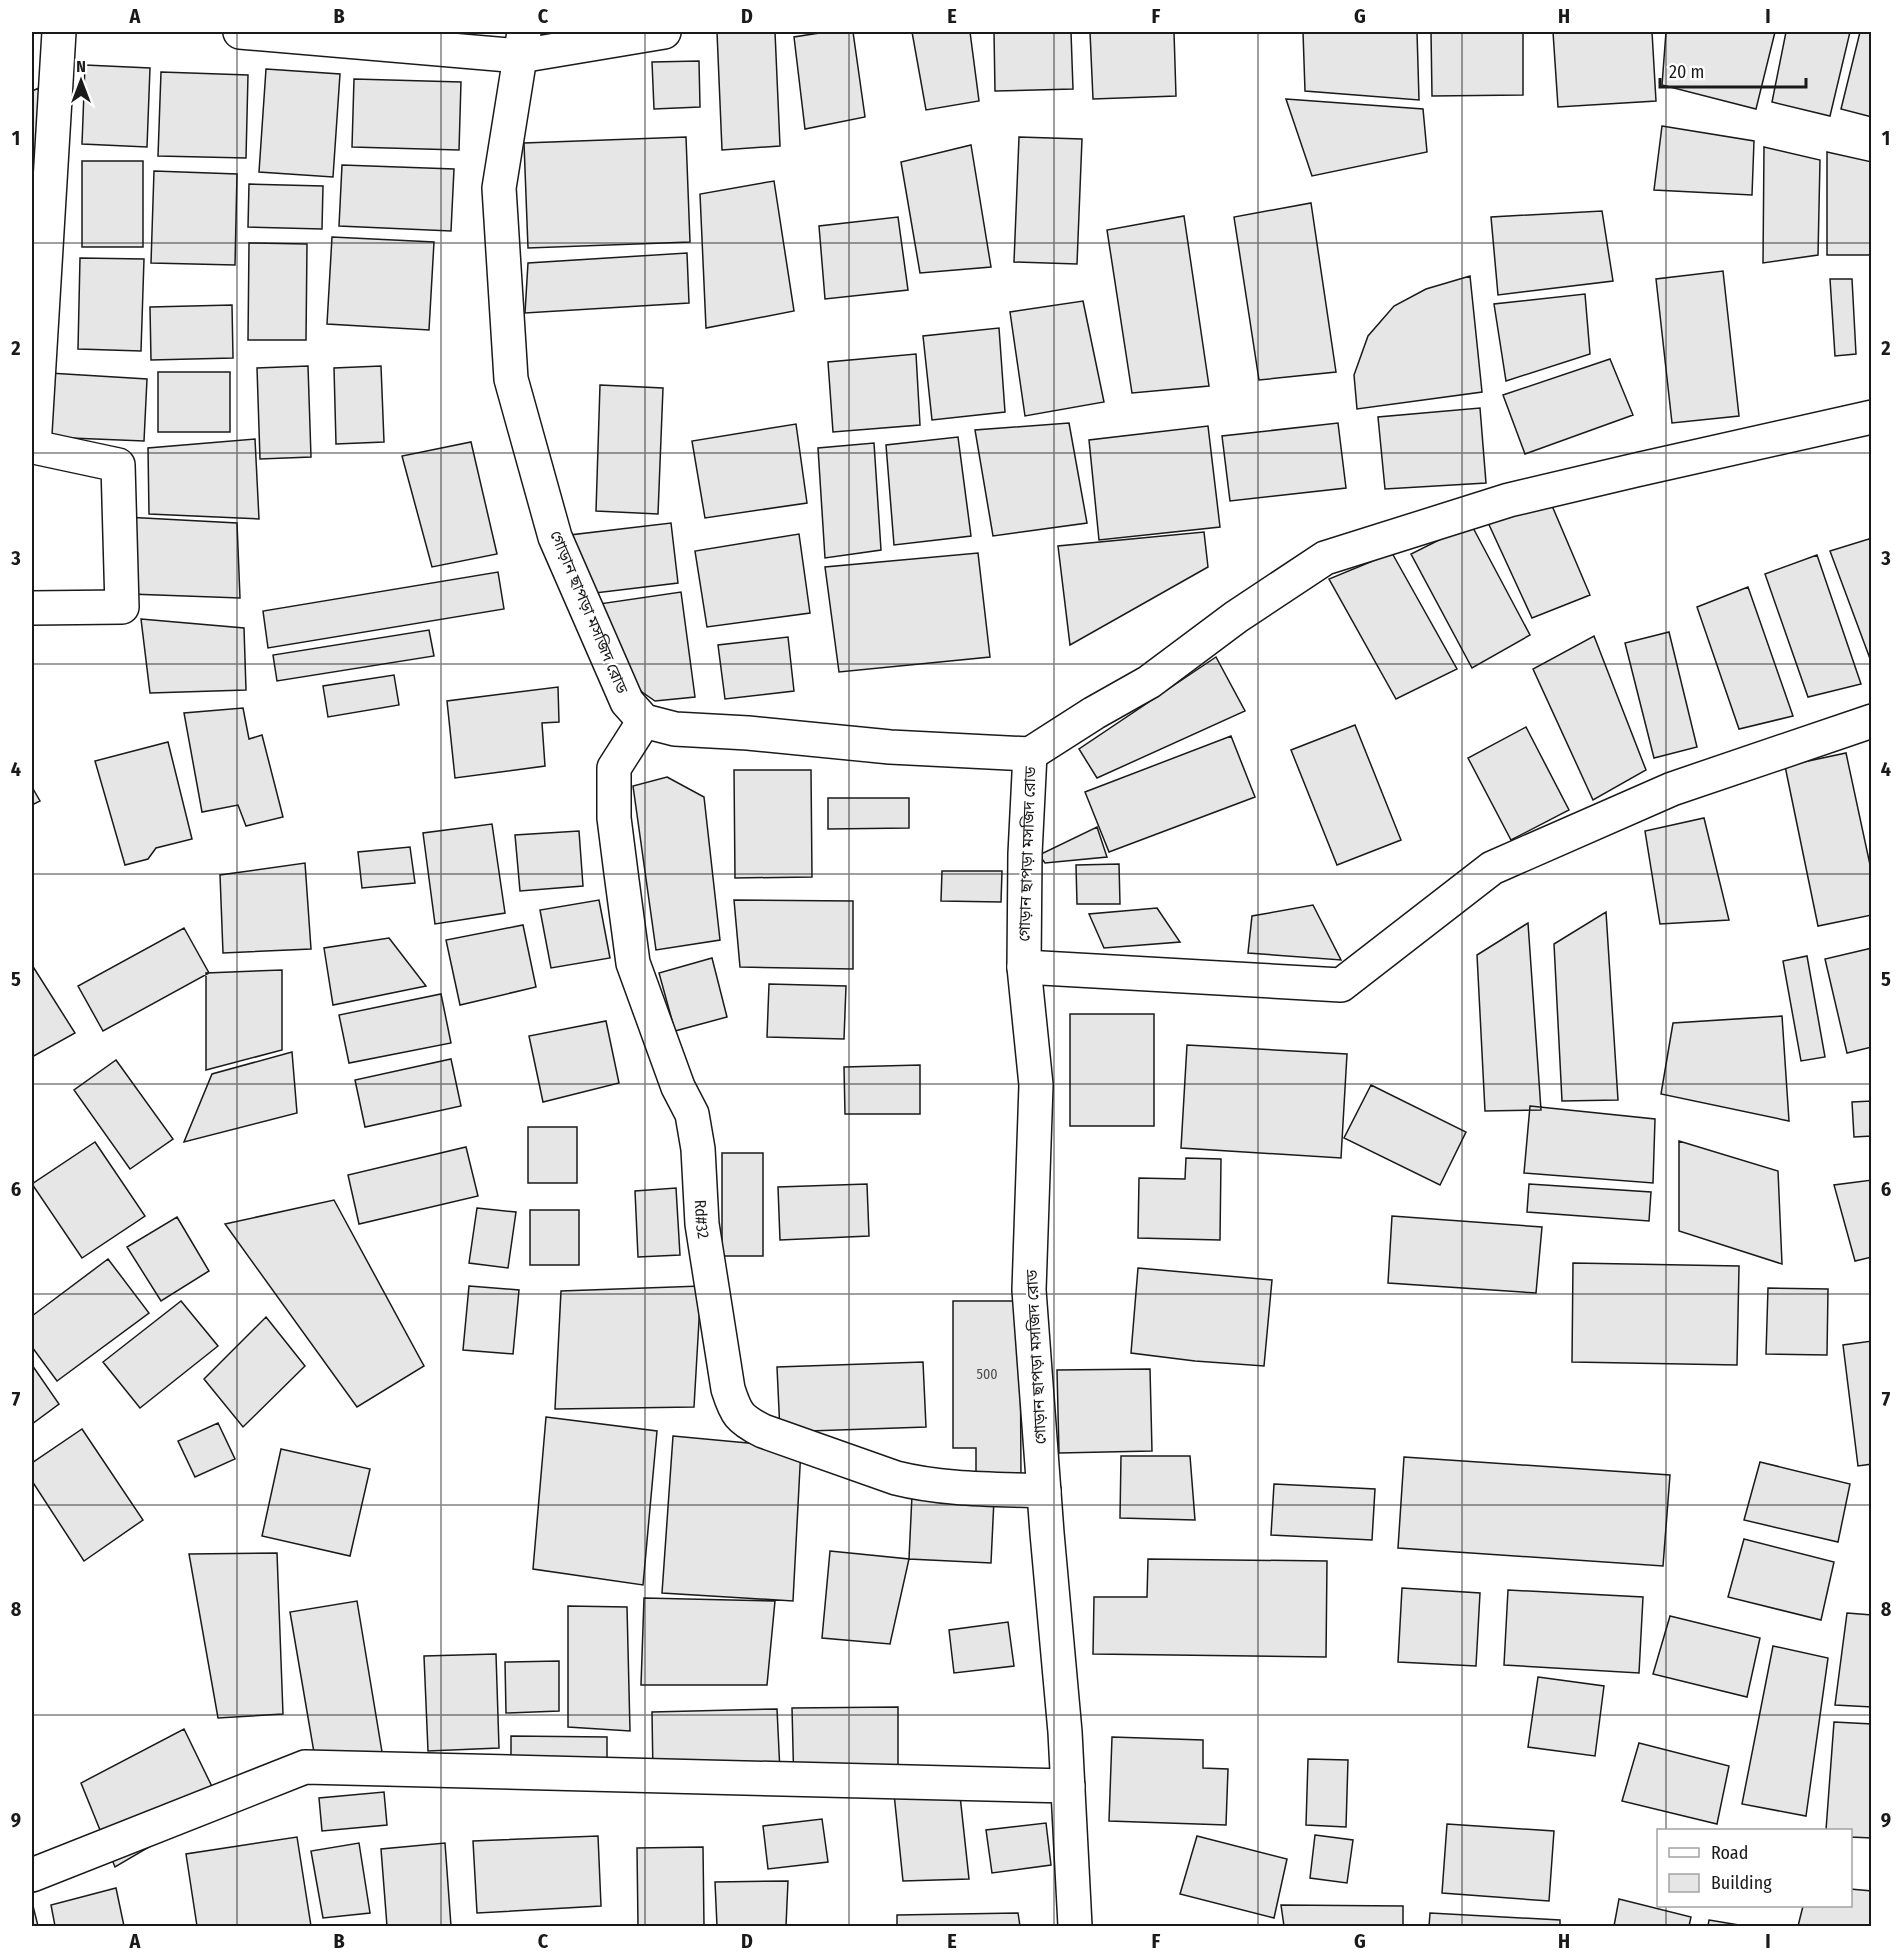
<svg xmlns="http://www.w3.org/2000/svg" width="1903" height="1958" font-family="'Fira Sans Condensed','Noto Sans Bengali',sans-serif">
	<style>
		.building { fill: #e6e6e6; stroke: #1a1a1a; stroke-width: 1.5 }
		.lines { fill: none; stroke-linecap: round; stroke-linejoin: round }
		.street-casing { stroke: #1a1a1a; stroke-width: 36 }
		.street { stroke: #fff; stroke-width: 33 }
		.grid { fill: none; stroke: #1a1a1a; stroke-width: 1.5; stroke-opacity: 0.55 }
		.labels { text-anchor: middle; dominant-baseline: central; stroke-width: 4.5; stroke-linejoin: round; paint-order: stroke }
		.number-label { font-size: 14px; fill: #4d4d4d }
		.street-label { font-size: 16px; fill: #1a1a1a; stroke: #fff }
		.neatline { fill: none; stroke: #1a1a1a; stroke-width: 2 }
		.grid-label { font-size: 20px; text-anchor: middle; font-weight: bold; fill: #1a1a1a }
	</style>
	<rect width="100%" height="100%" fill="#fff"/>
	<path class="building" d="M 717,32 L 775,32 L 780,146 L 722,150 Z
		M 826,32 L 853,32 L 865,117 L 805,129 L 794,37 Z
		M 912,32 L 970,32 L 979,101 L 926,110 Z
		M 994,32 L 1071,32 L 1073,89 L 995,91 Z
		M 1090,32 L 1174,32 L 1176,96 L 1093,99 Z
		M 1303,32 L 1417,32 L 1419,100 L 1305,91 Z
		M 1431,32 L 1523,32 L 1523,95 L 1432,96 Z
		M 1553,32 L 1652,32 L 1656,101 L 1558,107 Z
		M 1666,32 L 1775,32 L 1756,109 L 1662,85 Z
		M 1786,32 L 1850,32 L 1830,116 L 1772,102 Z
		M 1860,32 L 1872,32 L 1872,117 L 1841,109 Z
		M 699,61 L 700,107 L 654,109 L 652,62 Z
		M 85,65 L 150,68 L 147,147 L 82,144 Z
		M 266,69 L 340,74 L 333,177 L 259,172 Z
		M 161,72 L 248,75 L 246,158 L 158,156 Z
		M 354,79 L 461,82 L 459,150 L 352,147 Z
		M 39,88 L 37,184 L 32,183 L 32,91 Z
		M 1286,99 L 1423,109 L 1427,152 L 1312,176 Z
		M 1662,126 L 1754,141 L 1752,195 L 1654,190 Z
		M 686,137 L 690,242 L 528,248 L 524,143 Z
		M 1019,137 L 1082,139 L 1077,264 L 1014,262 Z
		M 971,145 L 991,267 L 920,273 L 901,162 Z
		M 1764,147 L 1820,160 L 1818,255 L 1763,263 Z
		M 1827,152 L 1872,162 L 1872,255 L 1827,255 Z
		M 82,161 L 143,161 L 143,247 L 82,247 Z
		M 342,165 L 454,169 L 451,231 L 339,226 Z
		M 154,171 L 237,174 L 235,265 L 151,263 Z
		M 774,181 L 794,311 L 706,328 L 700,194 Z
		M 249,184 L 323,186 L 322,229 L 248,227 Z
		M 1311,203 L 1336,372 L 1259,380 L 1234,217 Z
		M 1602,211 L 1613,281 L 1498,295 L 1491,217 Z
		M 1184,216 L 1209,386 L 1132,393 L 1107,230 Z
		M 898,217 L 908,290 L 825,299 L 819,226 Z
		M 332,237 L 434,242 L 429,330 L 327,324 Z
		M 249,243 L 307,244 L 306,340 L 248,340 Z
		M 687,253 L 689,303 L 525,313 L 528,263 Z
		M 80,258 L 144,259 L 141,351 L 78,349 Z
		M 1723,271 L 1739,416 L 1672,423 L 1656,279 Z
		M 1470,276 L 1482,392 L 1357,409 L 1354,375 L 1368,336 L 1394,306 L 1426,289 Z
		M 1830,279 L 1852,279 L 1856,354 L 1835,356 Z
		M 1585,294 L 1590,354 L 1506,381 L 1494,304 Z
		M 1083,301 L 1104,402 L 1025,416 L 1010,312 Z
		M 232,305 L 233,358 L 151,360 L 150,307 Z
		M 999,328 L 1005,412 L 932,420 L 923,336 Z
		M 916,354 L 920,425 L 833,432 L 828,362 Z
		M 1610,359 L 1633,415 L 1525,454 L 1503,395 Z
		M 308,366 L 311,457 L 260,459 L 257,368 Z
		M 381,366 L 384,442 L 336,444 L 334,368 Z
		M 158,372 L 230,372 L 230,432 L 158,432 Z
		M 49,373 L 147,379 L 144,441 L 46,437 Z
		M 600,385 L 663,388 L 658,514 L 596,511 Z
		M 1480,408 L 1486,483 L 1385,489 L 1378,417 Z
		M 1069,423 L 1087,523 L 993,536 L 975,430 Z
		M 1338,423 L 1346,488 L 1230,501 L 1222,436 Z
		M 796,424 L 807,503 L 705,518 L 692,441 Z
		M 1208,426 L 1220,527 L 1099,540 L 1089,440 Z
		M 958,437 L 971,536 L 894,545 L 886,445 Z
		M 255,439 L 259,519 L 149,514 L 148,448 Z
		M 471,442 L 497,554 L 432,567 L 402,456 Z
		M 874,443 L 881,550 L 825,558 L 818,448 Z
		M 1550,501 L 1590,595 L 1532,618 L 1485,516 Z
		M 125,517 L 237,523 L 240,598 L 130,594 Z
		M 671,523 L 678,583 L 595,593 L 570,535 Z
		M 1471,524 L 1530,635 L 1472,668 L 1411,554 Z
		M 1204,532 L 1208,567 L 1070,645 L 1058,546 Z
		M 799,534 L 810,613 L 707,627 L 695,551 Z
		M 1872,538 L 1872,664 L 1830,551 Z
		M 978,553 L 990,657 L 839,672 L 825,567 Z
		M 1392,553 L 1457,669 L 1396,699 L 1329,579 Z
		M 1817,555 L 1861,684 L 1808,697 L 1765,574 Z
		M 498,572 L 504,609 L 268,648 L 263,611 Z
		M 1748,587 L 1793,716 L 1739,729 L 1697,607 Z
		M 681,592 L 695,697 L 655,701 L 642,692 L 630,678 L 599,604 Z
		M 141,619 L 244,628 L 246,690 L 150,693 Z
		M 429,630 L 434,656 L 277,681 L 273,655 Z
		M 1669,632 L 1697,747 L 1654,758 L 1625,643 Z
		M 1594,636 L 1646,770 L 1593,800 L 1533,669 Z
		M 788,637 L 794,691 L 725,699 L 718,645 Z
		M 1216,657 L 1245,711 L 1097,778 L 1079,749 Z
		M 394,675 L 399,705 L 328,717 L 323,686 Z
		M 558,687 L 559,722 L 542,723 L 545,766 L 455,778 L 447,701 Z
		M 243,708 L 249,739 L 262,735 L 283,817 L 246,826 L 238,805 L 202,812 L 184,713 Z
		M 1355,725 L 1401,840 L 1337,865 L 1291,750 Z
		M 1526,727 L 1569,810 L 1511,840 L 1468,758 Z
		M 1231,736 L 1255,797 L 1109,852 L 1085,792 Z
		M 168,742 L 192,839 L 156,848 L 148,859 L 125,865 L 95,761 Z
		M 1846,753 L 1872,874 L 1872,915 L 1818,926 L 1785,766 Z
		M 734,770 L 811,770 L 812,877 L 735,878 Z
		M 667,777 L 704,797 L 720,940 L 656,950 L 633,786 Z
		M 32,787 L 40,801 L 32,805 Z
		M 828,798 L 909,798 L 909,828 L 828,829 Z
		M 1704,818 L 1729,920 L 1660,924 L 1645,831 Z
		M 492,824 L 505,913 L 435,924 L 423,833 Z
		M 1097,827 L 1107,857 L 1045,863 L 1039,855 Z
		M 579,831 L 583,886 L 520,891 L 515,835 Z
		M 410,847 L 415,883 L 362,888 L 358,852 Z
		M 305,863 L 311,949 L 223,953 L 220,875 Z
		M 1119,864 L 1120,904 L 1077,904 L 1076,865 Z
		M 942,871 L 1002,871 L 1001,902 L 941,901 Z
		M 599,900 L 610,958 L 551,968 L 540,910 Z
		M 734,900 L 853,901 L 853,969 L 740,967 Z
		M 1313,905 L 1341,960 L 1248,953 L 1252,916 Z
		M 1157,908 L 1180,942 L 1104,948 L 1089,914 Z
		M 1606,912 L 1618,1100 L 1562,1101 L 1554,944 Z
		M 1528,923 L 1541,1110 L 1485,1111 L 1477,955 Z
		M 523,925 L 536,987 L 460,1005 L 446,940 Z
		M 184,928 L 209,973 L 103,1031 L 78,986 Z
		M 389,938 L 426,986 L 333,1005 L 324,948 Z
		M 1872,948 L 1872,1047 L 1847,1053 L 1825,959 Z
		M 1807,956 L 1825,1057 L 1801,1061 L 1783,961 Z
		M 712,958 L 727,1017 L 675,1031 L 659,973 Z
		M 32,965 L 75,1033 L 32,1057 Z
		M 282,970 L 282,1050 L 206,1070 L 206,973 Z
		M 769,984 L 846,986 L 844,1039 L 767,1037 Z
		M 441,994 L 451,1043 L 349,1063 L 339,1015 Z
		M 1070,1014 L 1154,1014 L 1154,1126 L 1070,1126 Z
		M 1782,1016 L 1789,1121 L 1661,1094 L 1673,1023 Z
		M 606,1021 L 619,1083 L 543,1102 L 529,1036 Z
		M 1187,1045 L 1347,1054 L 1341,1158 L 1181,1148 Z
		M 292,1052 L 297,1113 L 184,1142 L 212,1074 Z
		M 451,1059 L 461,1106 L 365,1127 L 355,1080 Z
		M 116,1060 L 173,1139 L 130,1169 L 74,1090 Z
		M 920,1065 L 920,1114 L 845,1114 L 844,1067 Z
		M 1371,1085 L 1466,1132 L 1440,1185 L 1344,1138 Z
		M 1872,1101 L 1872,1136 L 1854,1137 L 1852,1102 Z
		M 1530,1106 L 1655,1119 L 1653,1183 L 1524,1173 Z
		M 528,1127 L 577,1127 L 577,1183 L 528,1183 Z
		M 1679,1141 L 1778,1171 L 1782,1264 L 1679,1231 Z
		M 95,1142 L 145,1216 L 82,1258 L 32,1184 Z
		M 466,1147 L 478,1196 L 359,1224 L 348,1175 Z
		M 722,1153 L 763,1153 L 763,1256 L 722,1256 Z
		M 1186,1158 L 1221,1159 L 1220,1240 L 1138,1238 L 1139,1178 L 1185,1179 Z
		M 1872,1180 L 1872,1257 L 1855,1261 L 1834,1185 Z
		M 867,1184 L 869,1236 L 780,1240 L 778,1187 Z
		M 1529,1184 L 1651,1192 L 1649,1221 L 1527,1212 Z
		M 676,1188 L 680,1255 L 638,1257 L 635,1191 Z
		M 334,1200 L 424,1366 L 357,1407 L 225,1224 Z
		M 477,1208 L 516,1212 L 508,1268 L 469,1263 Z
		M 530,1210 L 579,1210 L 579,1265 L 530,1265 Z
		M 1392,1216 L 1542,1227 L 1536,1293 L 1388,1283 Z
		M 177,1217 L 209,1271 L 161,1301 L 127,1247 Z
		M 108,1259 L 149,1313 L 57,1381 L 32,1347 L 32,1316 Z
		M 1573,1263 L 1739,1266 L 1737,1365 L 1572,1362 Z
		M 1138,1268 L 1272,1280 L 1264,1366 L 1195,1361 L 1131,1353 Z
		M 469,1286 L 519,1290 L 513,1354 L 463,1350 Z
		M 701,1286 L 694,1407 L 555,1409 L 561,1291 Z
		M 1768,1288 L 1828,1289 L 1827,1355 L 1766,1354 Z
		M 181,1301 L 218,1346 L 140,1408 L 103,1362 Z
		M 953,1301 L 1020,1301 L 1021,1479 L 976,1479 L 976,1448 L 953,1448 Z
		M 266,1317 L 305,1366 L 243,1427 L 204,1379 Z
		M 1872,1341 L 1872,1464 L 1858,1466 L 1843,1345 Z
		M 923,1362 L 926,1427 L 780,1432 L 777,1367 Z
		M 32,1365 L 59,1404 L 32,1424 Z
		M 1150,1369 L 1152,1451 L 1059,1453 L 1057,1370 Z
		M 546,1417 L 657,1431 L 643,1585 L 533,1569 Z
		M 218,1423 L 235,1459 L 195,1477 L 178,1441 Z
		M 82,1429 L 143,1520 L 84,1561 L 32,1481 L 32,1463 Z
		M 673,1436 L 801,1448 L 793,1601 L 662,1593 Z
		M 281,1449 L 370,1469 L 350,1556 L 262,1536 Z
		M 1121,1456 L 1190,1456 L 1195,1520 L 1120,1518 Z
		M 1404,1457 L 1670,1475 L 1663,1566 L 1398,1548 Z
		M 1760,1462 L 1850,1484 L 1838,1542 L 1744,1520 Z
		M 1274,1484 L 1375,1489 L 1372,1540 L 1271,1535 Z
		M 912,1495 L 994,1499 L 991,1563 L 909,1559 Z
		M 1744,1539 L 1834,1562 L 1821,1620 L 1728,1597 Z
		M 830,1551 L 909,1559 L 890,1644 L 822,1638 Z
		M 277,1553 L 283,1714 L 218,1718 L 189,1554 Z
		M 1148,1559 L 1327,1561 L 1326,1657 L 1093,1654 L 1094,1597 L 1147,1597 Z
		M 1402,1588 L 1480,1593 L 1476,1666 L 1398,1662 Z
		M 1508,1590 L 1643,1597 L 1639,1673 L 1504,1665 Z
		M 644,1598 L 775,1601 L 767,1685 L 641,1685 Z
		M 357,1601 L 384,1764 L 318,1776 L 290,1612 Z
		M 568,1606 L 627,1607 L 630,1731 L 568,1727 Z
		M 1847,1613 L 1872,1615 L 1872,1707 L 1835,1705 Z
		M 1670,1616 L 1760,1638 L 1747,1697 L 1653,1674 Z
		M 1008,1622 L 1014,1666 L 954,1673 L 949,1630 Z
		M 1773,1646 L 1828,1658 L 1806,1816 L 1742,1804 Z
		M 496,1654 L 499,1748 L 428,1751 L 424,1656 Z
		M 559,1661 L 559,1711 L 506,1713 L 505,1662 Z
		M 1538,1677 L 1604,1686 L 1595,1756 L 1528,1747 Z
		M 898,1707 L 898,1786 L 794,1788 L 792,1708 Z
		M 777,1709 L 780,1772 L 653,1776 L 652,1712 Z
		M 1834,1722 L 1872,1724 L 1872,1838 L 1850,1837 L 1850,1830 L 1826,1830 Z
		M 184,1729 L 221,1805 L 115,1867 L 81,1783 Z
		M 511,1736 L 607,1737 L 607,1785 L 511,1784 Z
		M 1112,1737 L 1203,1740 L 1203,1768 L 1228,1769 L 1226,1825 L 1109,1821 Z
		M 1639,1743 L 1729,1766 L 1717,1824 L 1622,1801 Z
		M 1308,1759 L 1348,1760 L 1346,1827 L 1306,1825 Z
		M 958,1777 L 969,1879 L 903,1881 L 893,1784 Z
		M 384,1792 L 387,1825 L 322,1831 L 319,1798 Z
		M 822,1819 L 828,1862 L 768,1869 L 763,1826 Z
		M 1046,1823 L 1051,1865 L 992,1873 L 986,1830 Z
		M 1447,1824 L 1554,1831 L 1549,1901 L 1442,1893 Z
		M 1315,1835 L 1353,1840 L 1347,1883 L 1310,1878 Z
		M 598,1836 L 601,1906 L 477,1913 L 473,1841 Z
		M 1197,1836 L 1287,1859 L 1274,1918 L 1180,1894 Z
		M 297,1837 L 311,1926 L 197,1926 L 186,1854 Z
		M 359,1843 L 370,1913 L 323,1918 L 311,1851 Z
		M 445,1843 L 451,1926 L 387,1926 L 381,1849 Z
		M 703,1847 L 704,1926 L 638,1926 L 637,1848 Z
		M 788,1881 L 786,1926 L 717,1926 L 715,1882 Z
		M 116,1888 L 124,1926 L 55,1926 L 51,1905 Z
		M 1850,1889 L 1872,1891 L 1872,1926 L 1798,1926 L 1803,1906 L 1850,1906 Z
		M 1619,1899 L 1691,1917 L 1689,1926 L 1614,1926 Z
		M 32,1902 L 38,1926 L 32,1926 Z
		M 1281,1905 L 1403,1906 L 1403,1926 L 1284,1926 Z
		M 1018,1913 L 1020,1926 L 897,1926 L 897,1915 Z
		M 1430,1913 L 1560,1920 L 1560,1926 L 1429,1926 Z
		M 1709,1920 L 1745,1926 L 1708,1926 Z"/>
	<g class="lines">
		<defs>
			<g id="street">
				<path d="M 240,32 L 520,56 L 664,32"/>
				<path d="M 524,32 L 499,188 L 511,379 L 555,537 L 627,702 L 644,721 L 675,729 L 748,733 L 890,747 L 1030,754 L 1025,854 L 1024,967 L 1036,1085 L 1029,1290 L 1047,1533 L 1065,1732 L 1075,1926"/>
				<path d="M 32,608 L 122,607 L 118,465 L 34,447 L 59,32"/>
				<path id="s1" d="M 644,721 L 614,768 L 614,818 L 621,873 L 633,963 L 678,1087 L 692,1114 L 698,1149 L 702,1224 L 728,1389 C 736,1414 739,1419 763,1431 L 896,1478 C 944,1490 995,1489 1044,1491"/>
				<path d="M 1030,754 L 1094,713 L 1149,682 L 1236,617 L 1325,558 L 1509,500 L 1636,470 L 1872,417"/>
				<path d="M 1024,967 L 1341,985 L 1492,868 L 1672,789 L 1872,721"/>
				<path d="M 32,1875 L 305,1767 L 1068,1786"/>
			</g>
		</defs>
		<use href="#street" class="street-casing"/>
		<use href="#street" class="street"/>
	</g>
	<path class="grid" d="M 237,32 L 237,1926M 441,32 L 441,1926M 645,32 L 645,1926M 849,32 L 849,1926M 1054,32 L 1054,1926M 1258,32 L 1258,1926M 1462,32 L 1462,1926M 1666,32 L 1666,1830M 32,243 L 1872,243M 32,453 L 1872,453M 32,664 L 1872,664M 32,874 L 1872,874M 32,1084 L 1872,1084M 32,1294 L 1872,1294M 32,1505 L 1872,1505M 32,1715 L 1872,1715M 1666,1906 L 1666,1926"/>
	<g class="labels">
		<g class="number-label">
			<text x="987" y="1374">500</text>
		</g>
		<g class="street-label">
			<text transform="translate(589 612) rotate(67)">গোড়ান ছাপড়া মসজিদ রোড</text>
			<text transform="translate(1027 854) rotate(-88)">গোড়ান ছাপড়া মসজিদ রোড</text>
			<text stroke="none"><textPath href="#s1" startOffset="520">Rd#32</textPath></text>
			<text transform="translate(1036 1357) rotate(-93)">গোড়ান ছাপড়া মসজিদ রোড</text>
		</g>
	</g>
	<rect width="1903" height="1958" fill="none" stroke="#ffffff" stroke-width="66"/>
	<rect x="1657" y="1829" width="195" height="78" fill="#ffffff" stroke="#a3a3a3" stroke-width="1.5"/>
	<rect x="1669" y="1848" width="30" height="9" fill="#ffffff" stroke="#a3a3a3" stroke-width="1.5"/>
	<text x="1711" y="1859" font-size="18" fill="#1a1a1a">Road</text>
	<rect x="1669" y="1874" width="30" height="18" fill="#e6e6e6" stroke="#a3a3a3" stroke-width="1.5"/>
	<text x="1711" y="1889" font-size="18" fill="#1a1a1a">Building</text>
	<g transform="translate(81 81)" stroke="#ffffff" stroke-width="4.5" paint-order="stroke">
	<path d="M0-4.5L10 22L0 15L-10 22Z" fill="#1a1a1a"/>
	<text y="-9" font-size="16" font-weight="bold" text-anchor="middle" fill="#1a1a1a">N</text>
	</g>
	<path d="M1660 78v9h146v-9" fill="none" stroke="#1a1a1a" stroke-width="3"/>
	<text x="1669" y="78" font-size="18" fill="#1a1a1a" stroke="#ffffff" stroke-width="4.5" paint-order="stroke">20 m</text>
	<rect x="33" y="33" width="1837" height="1892" class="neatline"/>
	<g class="grid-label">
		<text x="135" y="23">A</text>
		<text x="339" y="23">B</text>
		<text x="543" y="23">C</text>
		<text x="747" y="23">D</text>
		<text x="952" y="23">E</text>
		<text x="1156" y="23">F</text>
		<text x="1360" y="23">G</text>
		<text x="1564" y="23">H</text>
		<text x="1768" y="23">I</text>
		<text x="16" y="145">1</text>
		<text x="1886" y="145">1</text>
		<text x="16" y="355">2</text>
		<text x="1886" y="355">2</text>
		<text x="16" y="565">3</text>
		<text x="1886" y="565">3</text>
		<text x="16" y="776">4</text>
		<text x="1886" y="776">4</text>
		<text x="16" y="986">5</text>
		<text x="1886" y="986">5</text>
		<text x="16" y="1196">6</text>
		<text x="1886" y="1196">6</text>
		<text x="16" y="1406">7</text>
		<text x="1886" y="1406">7</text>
		<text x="16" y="1616">8</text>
		<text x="1886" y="1616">8</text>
		<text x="16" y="1827">9</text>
		<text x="1886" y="1827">9</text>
		<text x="135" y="1948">A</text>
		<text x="339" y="1948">B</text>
		<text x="543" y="1948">C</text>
		<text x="747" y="1948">D</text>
		<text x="952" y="1948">E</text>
		<text x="1156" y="1948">F</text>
		<text x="1360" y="1948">G</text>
		<text x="1564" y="1948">H</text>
		<text x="1768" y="1948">I</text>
	</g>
</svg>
